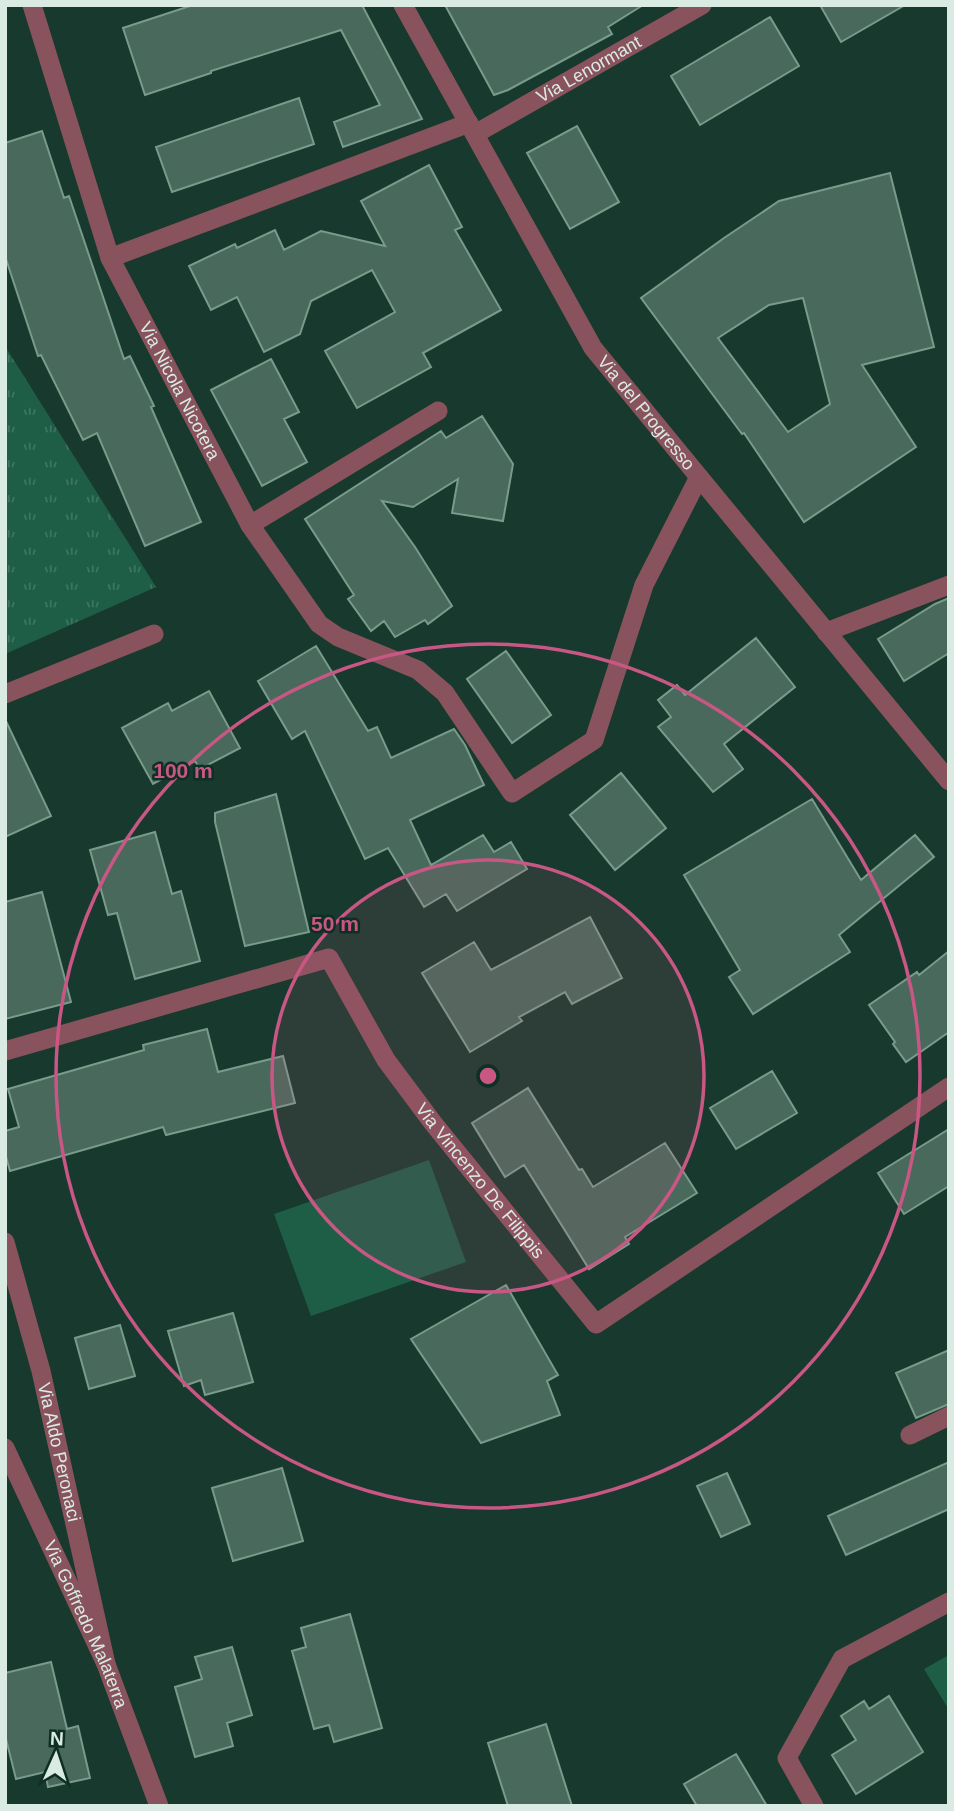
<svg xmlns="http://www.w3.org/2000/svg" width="954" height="1811" font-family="Helvetica,sans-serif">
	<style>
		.grass { fill: url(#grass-tufts) }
		.garden { fill: #1e5e47 }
		.building { fill: #48695b; stroke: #789b8c; stroke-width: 2; fill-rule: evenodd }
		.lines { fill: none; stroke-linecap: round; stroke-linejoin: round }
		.minor { stroke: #89535e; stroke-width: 19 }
		.tertiary { stroke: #89535e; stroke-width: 19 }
		.ring { fill: none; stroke: #c95784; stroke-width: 3.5 }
		.labels { text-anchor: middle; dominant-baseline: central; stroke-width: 5; stroke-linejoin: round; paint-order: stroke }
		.street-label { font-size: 18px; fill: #d9ebe2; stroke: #0e2f23 }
		.centre { fill: #c95784; stroke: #0e2f23; stroke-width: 3.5 }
		.ring-label { font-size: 21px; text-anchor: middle; font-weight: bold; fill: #c95784; stroke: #0e2f23; stroke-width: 5; stroke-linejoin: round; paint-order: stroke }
	</style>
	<defs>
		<pattern id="grass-tufts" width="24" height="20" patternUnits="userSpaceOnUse" patternTransform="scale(1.75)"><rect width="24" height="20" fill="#1e5e47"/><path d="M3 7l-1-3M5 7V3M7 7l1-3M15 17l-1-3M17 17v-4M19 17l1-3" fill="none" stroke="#3e7561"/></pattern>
	</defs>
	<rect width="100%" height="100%" fill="#18392d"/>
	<path class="grass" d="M 5,346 L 156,587 L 5,654 Z"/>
	<path class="garden" d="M 429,1160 L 466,1262 L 311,1316 L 274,1214 Z
		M 949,1655 L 949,1710 L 924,1669 Z"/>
	<path class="building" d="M 193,5 L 362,5 L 422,119 L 343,147 L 334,122 L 380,105 L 341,30 L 211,71 L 211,73 L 145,95 L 123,28 Z
		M 445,5 L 643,5 L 608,27 L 612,34 L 508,90 L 494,95 Z
		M 820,5 L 905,5 L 841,42 Z
		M 770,17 L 799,66 L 700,125 L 671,76 Z
		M 299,98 L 314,144 L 172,192 L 156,147 Z
		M 577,126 L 619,202 L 570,229 L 527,153 Z
		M 42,131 L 64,198 L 69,196 L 124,359 L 130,356 L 154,406 L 151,407 L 201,522 L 145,546 L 97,433 L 83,440 L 41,355 L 38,356 L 5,256 L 5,143 Z
		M 429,165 L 462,227 L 455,230 L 501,310 L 423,353 L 431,367 L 357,408 L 325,351 L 395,312 L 372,270 L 311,301 L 300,334 L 264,352 L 237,297 L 211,310 L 189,266 L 235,244 L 237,248 L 275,230 L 284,250 L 321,231 L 385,246 L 361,201 Z
		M 890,173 L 934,347 L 862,365 L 916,447 L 804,522 L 744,433 L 742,434 L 641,298 L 724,238 L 779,201 ZM 803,298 L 830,404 L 788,432 L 718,338 L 769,305 Z
		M 271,359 L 299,412 L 284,419 L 307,462 L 262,486 L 211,390 Z
		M 482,416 L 513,464 L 503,521 L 452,513 L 458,479 L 413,507 L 382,501 L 415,547 L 452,606 L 428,624 L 425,620 L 395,637 L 384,621 L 371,631 L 348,599 L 354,595 L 305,519 L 441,431 L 446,438 Z
		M 949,598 L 949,653 L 904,681 L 878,639 L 935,604 Z
		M 756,638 L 795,687 L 724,744 L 743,769 L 713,792 L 658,727 L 671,717 L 658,700 L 677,685 L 685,695 Z
		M 316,646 L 368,731 L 377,727 L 391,758 L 454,729 L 465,745 L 484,785 L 410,820 L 431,865 L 483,835 L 494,852 L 511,842 L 527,869 L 457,911 L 446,894 L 424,907 L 388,848 L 365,859 L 305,731 L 292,739 L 258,681 Z
		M 506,651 L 551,715 L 512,743 L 467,679 Z
		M 209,691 L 240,748 L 200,769 L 195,761 L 153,784 L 122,728 L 168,703 L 172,711 Z
		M 5,719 L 51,816 L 5,837 Z
		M 621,773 L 666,828 L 615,870 L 570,815 Z
		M 276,794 L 309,932 L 245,946 L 215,822 L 215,813 Z
		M 812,799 L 861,880 L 915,835 L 934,857 L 839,935 L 850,952 L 753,1014 L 729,977 L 740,970 L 684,875 Z
		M 155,832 L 172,894 L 181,891 L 200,961 L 135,979 L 117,913 L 108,915 L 90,850 Z
		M 42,892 L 71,1002 L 5,1019 L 5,902 Z
		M 590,917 L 622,978 L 572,1004 L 565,992 L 519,1017 L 522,1021 L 470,1052 L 422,973 L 474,942 L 491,970 Z
		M 949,951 L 949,1032 L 906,1062 L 893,1044 L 895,1042 L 869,1005 L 917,972 L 919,975 Z
		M 207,1029 L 218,1072 L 283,1056 L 295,1103 L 166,1135 L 163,1127 L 10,1171 L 5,1153 L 5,1131 L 19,1127 L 8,1089 L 144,1050 L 143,1045 Z
		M 772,1071 L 797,1113 L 736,1149 L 710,1108 Z
		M 528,1088 L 579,1170 L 582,1169 L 593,1187 L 665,1143 L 697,1193 L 625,1237 L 629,1244 L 589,1269 L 524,1165 L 505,1177 L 472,1123 Z
		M 949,1129 L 949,1186 L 904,1214 L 878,1173 Z
		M 506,1285 L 558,1375 L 547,1381 L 560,1415 L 481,1443 L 411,1339 Z
		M 233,1313 L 253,1382 L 205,1395 L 201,1380 L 184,1386 L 168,1331 Z
		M 120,1325 L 135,1376 L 89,1389 L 75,1338 Z
		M 949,1350 L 949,1404 L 916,1418 L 896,1373 Z
		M 949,1462 L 949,1509 L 846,1555 L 828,1516 Z
		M 282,1468 L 303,1541 L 233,1561 L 212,1488 Z
		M 727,1473 L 750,1524 L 721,1537 L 697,1486 Z
		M 350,1614 L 382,1728 L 334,1742 L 329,1725 L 314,1729 L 292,1651 L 306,1647 L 301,1628 Z
		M 232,1647 L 252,1715 L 227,1723 L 233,1746 L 195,1757 L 175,1687 L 202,1679 L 195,1657 Z
		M 51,1662 L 67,1729 L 78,1726 L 90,1778 L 48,1787 L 45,1772 L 16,1779 L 5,1735 L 5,1673 Z
		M 889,1696 L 923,1752 L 856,1794 L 832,1755 L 856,1740 L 841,1716 L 864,1701 L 869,1709 Z
		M 546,1724 L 572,1806 L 508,1806 L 488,1743 Z
		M 736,1754 L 767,1806 L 697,1806 L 684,1784 Z"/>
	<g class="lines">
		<g class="minor">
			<path id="s1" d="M 475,134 L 702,5"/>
			<path id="s2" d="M 110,258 L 250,525 L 319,624 L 338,637 L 418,670 L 445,693 L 512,793 L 594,740 L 644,585 L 699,477"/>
			<path d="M 250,525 L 438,411"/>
			<path d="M 826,632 L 949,585"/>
			<path d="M 5,694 L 154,634"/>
			<path id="s3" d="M 5,1051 L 329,958 L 386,1060 L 433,1123 L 596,1324 L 949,1087"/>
			<path id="s4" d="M 5,1242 L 41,1371 L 106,1664"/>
			<path d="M 910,1435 L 949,1416"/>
			<path id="s5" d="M 5,1448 L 106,1664 L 159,1806"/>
			<path d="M 814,1806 L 787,1758 L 842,1659 L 949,1602"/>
		</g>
		<g class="tertiary">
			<path d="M 32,5 L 110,258 L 469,123"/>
			<path id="s6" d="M 403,5 L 593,348 L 949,781"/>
		</g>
	</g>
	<circle cx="488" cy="1076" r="216" fill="#c95784" fill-opacity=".12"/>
	<g class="ring">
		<circle cx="488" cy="1076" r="216"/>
		<circle cx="488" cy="1076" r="432"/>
	</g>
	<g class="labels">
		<g class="street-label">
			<text stroke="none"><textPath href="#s1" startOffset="131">Via Lenormant</textPath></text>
			<text stroke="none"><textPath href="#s2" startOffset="150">Via Nicola Nicotera</textPath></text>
			<text stroke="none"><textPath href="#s6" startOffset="476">Via del Progresso</textPath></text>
			<text stroke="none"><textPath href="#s3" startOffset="607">Via Vincenzo De Filippis</textPath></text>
			<text stroke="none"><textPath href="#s4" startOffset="217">Via Aldo Peronaci</textPath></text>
			<text stroke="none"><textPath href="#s5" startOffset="194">Via Goffredo Malaterra</textPath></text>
		</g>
	</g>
	<circle cx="488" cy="1076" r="10" class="centre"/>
	<g class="ring-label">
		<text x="183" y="778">100 m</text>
		<text x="335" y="931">50 m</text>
	</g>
	<rect width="954" height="1811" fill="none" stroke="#d9ebe2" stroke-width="14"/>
	<g transform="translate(56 1755) rotate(3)" stroke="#0e2f23" stroke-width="5" paint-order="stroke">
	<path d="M0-5L12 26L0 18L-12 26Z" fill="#d9ebe2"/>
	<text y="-10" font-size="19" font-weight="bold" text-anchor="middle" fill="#d9ebe2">N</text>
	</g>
</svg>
